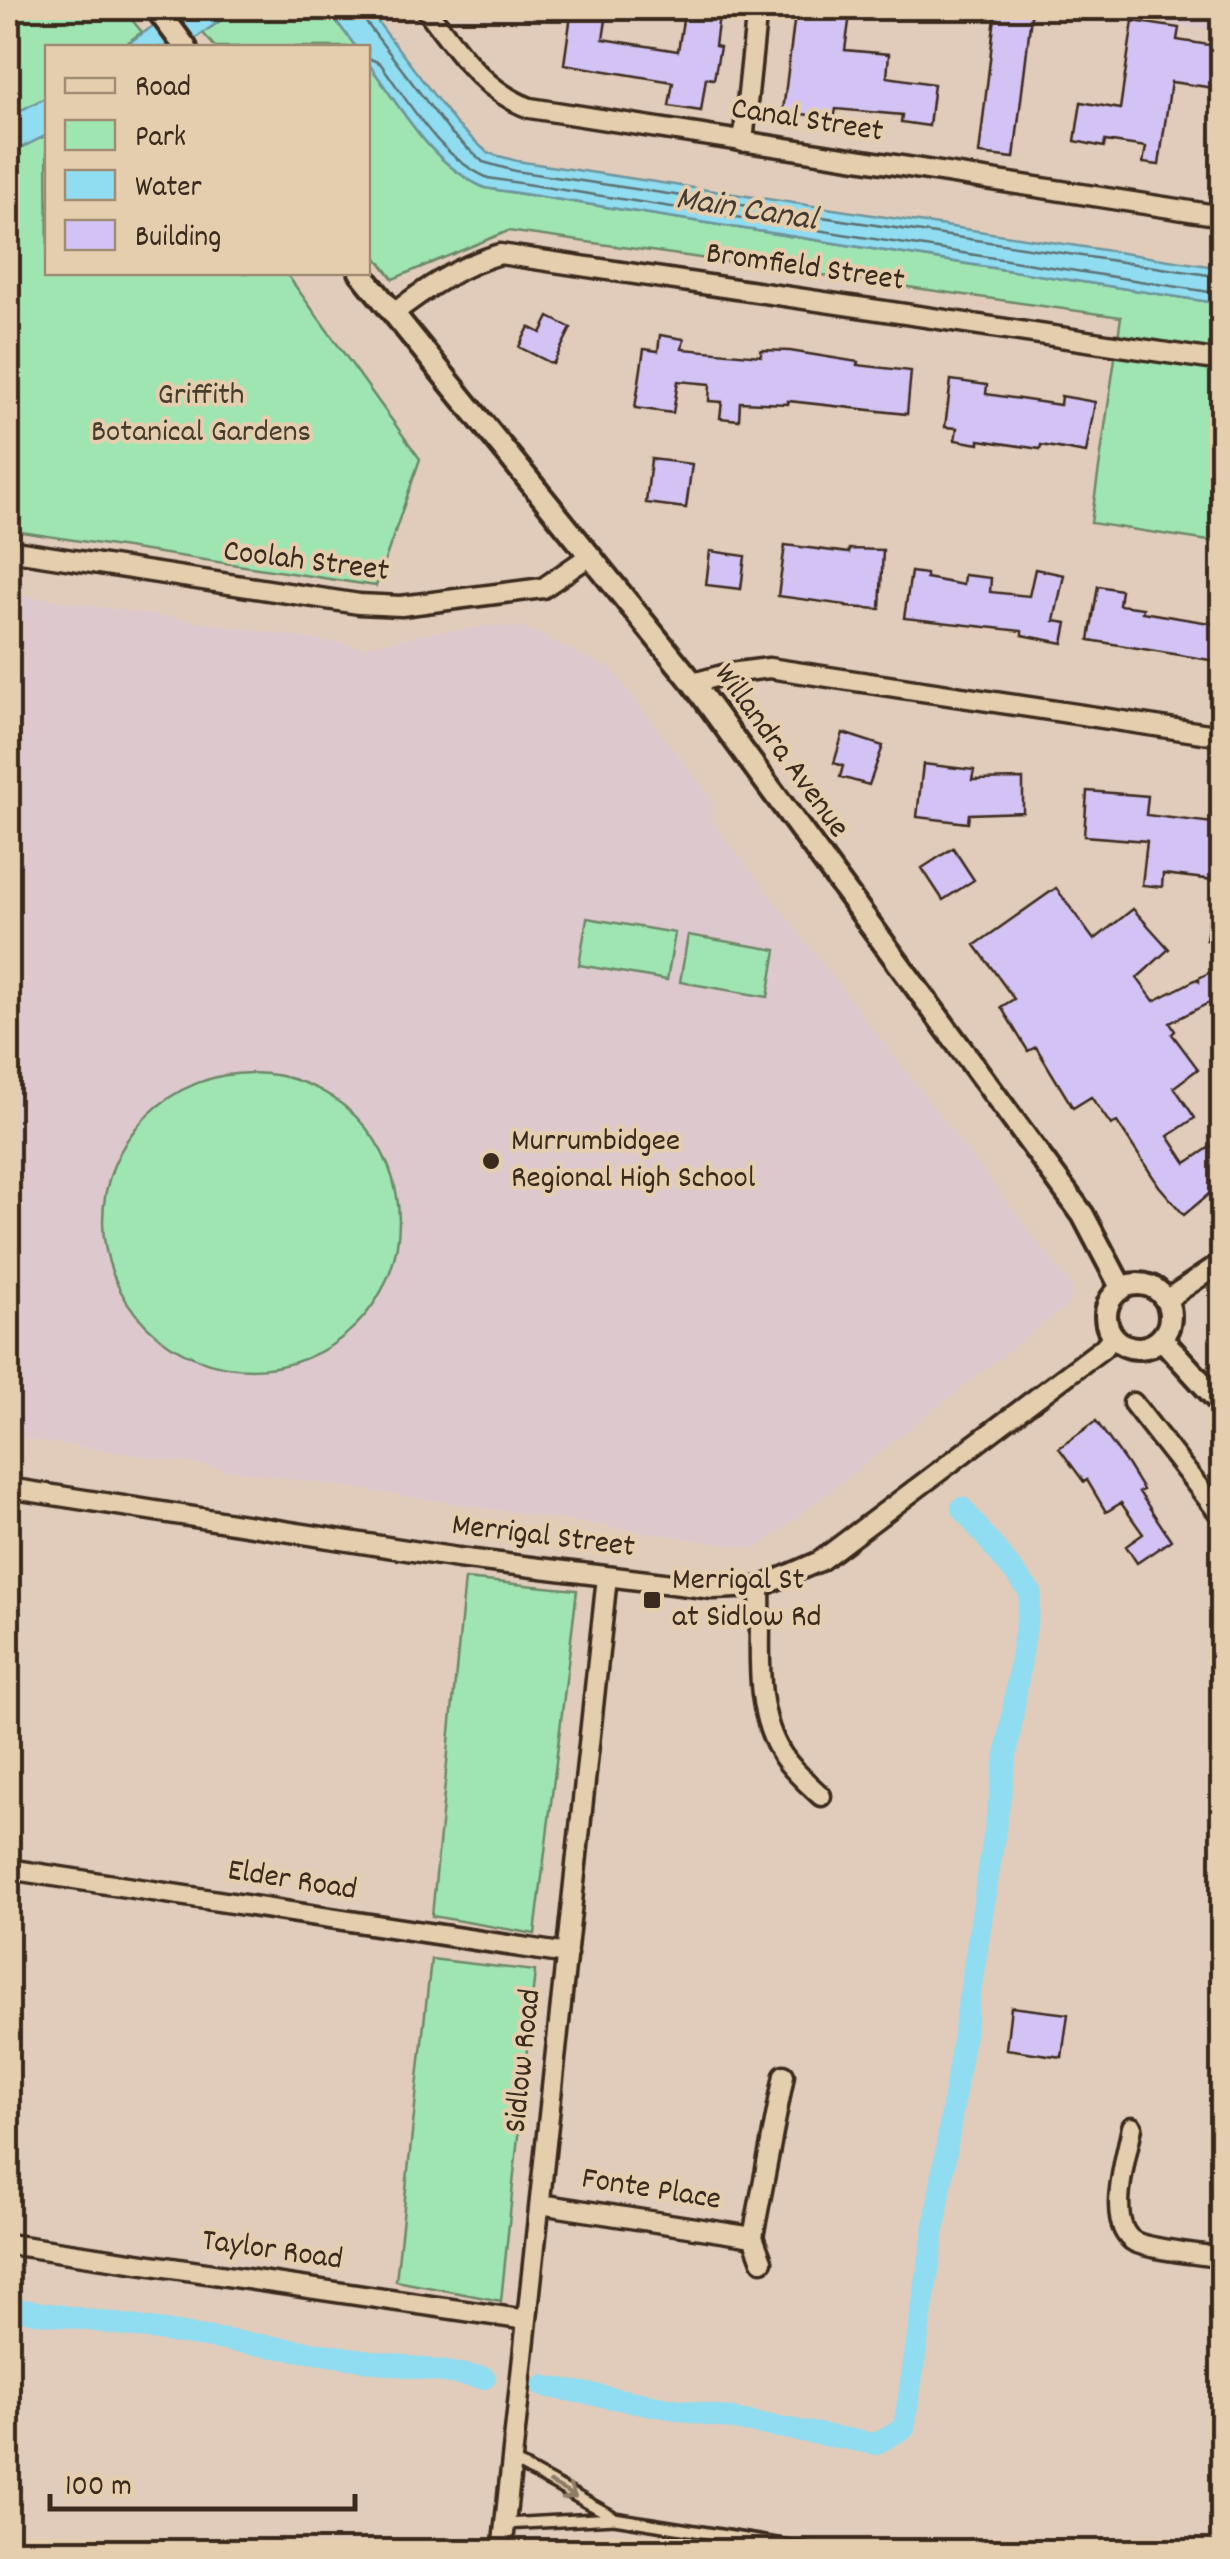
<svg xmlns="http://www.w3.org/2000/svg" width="1230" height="2559" font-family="Dekko,sans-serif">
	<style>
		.built { fill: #ddc9cd }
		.green { fill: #9fe5b2; stroke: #6d8868; stroke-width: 2.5 }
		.water { fill: #90dcf0; stroke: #6e959c; stroke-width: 2.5 }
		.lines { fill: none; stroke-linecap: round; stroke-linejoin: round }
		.shore { stroke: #5d7172; stroke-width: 2.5 }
		.canal { stroke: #90dcf0; stroke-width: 22 }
		.building { fill: #d3c3f4; stroke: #3b2a1e; stroke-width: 2.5 }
		.service-casing { stroke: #3b2a1e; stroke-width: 16 }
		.minor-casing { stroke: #3b2a1e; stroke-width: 25 }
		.tertiary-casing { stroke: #3b2a1e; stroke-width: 28 }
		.service { stroke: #e5ceae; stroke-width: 9 }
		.minor { stroke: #e5ceae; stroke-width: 18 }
		.tertiary { stroke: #e5ceae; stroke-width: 20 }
		.oneway { stroke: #907c66 }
		.poi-dot { fill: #3b2a1e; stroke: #e5ceae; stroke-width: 4 }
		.labels { text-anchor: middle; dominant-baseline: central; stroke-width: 8; stroke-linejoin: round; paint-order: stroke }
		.street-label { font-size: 32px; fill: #3b2a1e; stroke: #e5ceae }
		.park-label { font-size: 32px; fill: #453d2d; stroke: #e5ceae }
		.poi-label { font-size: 32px; fill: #3b2a1e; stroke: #e5ceae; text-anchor: start }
		.water-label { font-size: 35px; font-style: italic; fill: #443c33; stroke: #e5ceae }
	</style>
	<rect width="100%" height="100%" fill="#e1ccbc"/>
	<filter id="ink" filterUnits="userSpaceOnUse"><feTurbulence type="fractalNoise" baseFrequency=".01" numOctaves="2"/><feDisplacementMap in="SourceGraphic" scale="20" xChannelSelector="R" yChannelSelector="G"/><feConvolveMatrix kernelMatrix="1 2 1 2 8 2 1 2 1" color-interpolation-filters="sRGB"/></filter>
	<g filter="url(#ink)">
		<path class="built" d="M 1063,8 L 1222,8 L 1222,32 Z
			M 8,593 L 364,647 L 426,634 L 487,626 L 523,627 L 612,670 L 713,801 L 713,822 L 1072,1286 L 1071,1302 L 756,1549 L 8,1436 Z"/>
		<path class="green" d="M 8,8 L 122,8 L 142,32 L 121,47 L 48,48 L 47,97 L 8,117 Z
			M 238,8 L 321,8 L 334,18 L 356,47 L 215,47 L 203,33 Z
			M 368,63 C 402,109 430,164 485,188 L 1222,304 L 1222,543 L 1091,523 L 1121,317 L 508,231 L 393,279 L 368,246 Z
			M 47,135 L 48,272 L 286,273 L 420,459 L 376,586 L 8,530 L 8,154 Z
			M 587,918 L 675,933 L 667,980 L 579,965 Z
			M 688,935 L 776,950 L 768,997 L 680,982 Z
			M103 1221a148 148 0 1 1 296 0a148 148 0 1 1-296 0Z
			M 465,1579 L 577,1590 L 535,1934 L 432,1916 Z
			M 431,1959 L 535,1971 L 501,2301 L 396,2281 Z"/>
		<path class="water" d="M 180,8 L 238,8 L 183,47 L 121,48 Z
			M 321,8 L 367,8 L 456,124 L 488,153 L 517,161 L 1222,268 L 1222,304 L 485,188 C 431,164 402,109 368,63 L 368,48 L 356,47 L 334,18 Z
			M 47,97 L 47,135 L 8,154 L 8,117 Z"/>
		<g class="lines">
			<path class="shore" d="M 360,8 L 362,17 L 449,131 L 483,162 L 515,171 L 1222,277
				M 368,58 L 380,63 C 411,105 438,156 488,178 L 1222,294"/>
			<path class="canal" d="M 8,2308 L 485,2378
				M 543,2386 L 876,2444 L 904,2428 L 1031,1593 L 962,1508"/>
		</g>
		<path class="building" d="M 572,8 L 608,8 L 603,39 L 678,51 L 685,8 L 720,8 L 715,46 L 720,47 L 714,79 L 706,78 L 701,111 L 669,106 L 673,82 L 564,64 Z
			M 806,8 L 851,8 L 845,50 L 889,54 L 887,77 L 934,84 L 929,126 L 901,122 L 902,115 L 836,109 L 834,119 L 783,111 L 795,14 L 805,15 Z
			M 996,8 L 1032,8 L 1014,158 L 979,154 Z
			M 1133,21 L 1179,28 L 1177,40 L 1222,47 L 1222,89 L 1171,82 L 1159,165 L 1143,163 L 1146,147 L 1105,141 L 1104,147 L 1075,141 L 1081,102 L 1120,109 Z
			M 549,317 L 571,328 L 553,364 L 519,347 L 529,327 L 541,333 Z
			M 660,335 L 684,339 L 682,349 L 761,356 L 761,350 L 790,351 L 858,362 L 857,365 L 911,371 L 907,414 L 788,401 L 788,404 L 740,402 L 739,420 L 720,418 L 722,402 L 709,401 L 710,384 L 678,381 L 673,413 L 635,408 L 644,349 L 658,351 Z
			M 951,380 L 987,385 L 986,394 L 1060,405 L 1061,396 L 1095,402 L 1086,453 L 1041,445 L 1040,449 L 979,440 L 979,444 L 955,440 L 957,428 L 945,427 Z
			M 651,459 L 692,464 L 686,508 L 646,503 Z
			M 785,545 L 849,553 L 849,549 L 883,550 L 880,609 L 846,607 L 846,605 L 778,596 Z
			M 710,551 L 745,556 L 741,589 L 706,585 Z
			M 1035,569 L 1064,575 L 1054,621 L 1067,623 L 1063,643 L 1022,635 L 1022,631 L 904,618 L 911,572 L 926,574 L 926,578 L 963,585 L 964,575 L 991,578 L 990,592 L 1029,596 Z
			M 1098,586 L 1121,590 L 1119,605 L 1143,608 L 1142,612 L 1222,625 L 1222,662 L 1089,640 Z
			M 843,733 L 883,746 L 869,785 L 840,777 L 843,766 L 834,763 Z
			M 923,764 L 974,770 L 972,780 L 1023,779 L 1023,812 L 969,814 L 968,823 L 917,817 Z
			M 1087,791 L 1148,796 L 1146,815 L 1222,824 L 1222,881 L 1163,874 L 1162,887 L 1142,885 L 1147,841 L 1084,836 Z
			M 953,848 L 974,880 L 943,900 L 922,868 Z
			M 1056,888 L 1094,940 L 1133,909 L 1169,949 L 1137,978 L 1154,1001 L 1197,979 L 1199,981 L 1199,978 L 1222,966 L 1222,996 L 1170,1023 L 1175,1031 L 1172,1034 L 1198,1069 L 1174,1087 L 1195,1118 L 1168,1136 L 1186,1163 L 1222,1139 L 1222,1183 L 1184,1215 L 1159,1186 L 1117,1122 L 1111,1125 L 1091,1097 L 1073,1108 L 1036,1047 L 1028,1051 L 1001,1007 L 1014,999 L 975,945 Z
			M 1213,891 L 1222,892 L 1222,943 L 1206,940 Z
			M 1096,1421 L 1127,1464 L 1143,1490 L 1139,1492 L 1171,1540 L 1137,1563 L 1126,1546 L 1143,1534 L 1121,1503 L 1106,1512 L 1087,1480 L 1084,1482 L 1059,1448 Z
			M 1011,2007 L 1068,2014 L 1062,2057 L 1006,2049 Z"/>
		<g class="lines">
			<defs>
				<path id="service" d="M 512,2461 L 612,2516
					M 505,2524 L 614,2518 L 827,2552"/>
				<path id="minor" d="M 425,8 C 456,47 482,91 530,108 L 1222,216
					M 743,142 L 757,8
					M 394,313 C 426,288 459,266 500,254 L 1222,361
					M 8,550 L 359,604 L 401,606 L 543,588 L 588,557
					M 693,683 L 730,673 L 769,668 L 1222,736
					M 1166,1300 L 1222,1262
					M 1133,1403 L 1222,1517
					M 8,1488 L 458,1558 L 713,1589 L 760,1587 L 820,1561 L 1103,1348 L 1113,1336
					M 760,1587 C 762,1642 751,1708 783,1756 C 793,1771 808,1784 821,1796
					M 8,1869 L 567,1954
					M 1132,2127 C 1127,2155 1104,2225 1135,2242 C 1152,2250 1202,2254 1222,2258
					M 540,2204 L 753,2237 L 784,2075
					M 753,2237 L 762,2261
					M 8,2244 L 527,2320
					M 502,2552 L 607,1577"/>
				<path id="tertiary" d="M 156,8 L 186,48
					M 360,272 L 693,683 L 1083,1215 L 1122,1289
					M1106 1316a32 32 0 1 1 64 0a32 32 0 1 1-64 0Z
					M 1161,1338 L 1222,1405"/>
			</defs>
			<use href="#service" class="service-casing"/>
			<use href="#minor" class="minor-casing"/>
			<use href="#tertiary" class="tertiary-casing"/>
			<use href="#service" class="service"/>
			<use href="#minor" class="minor"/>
			<use href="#tertiary" class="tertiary"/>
		</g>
		<defs><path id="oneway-shaft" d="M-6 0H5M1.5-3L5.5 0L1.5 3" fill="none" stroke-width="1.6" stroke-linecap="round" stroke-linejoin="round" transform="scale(2.5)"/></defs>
		<use class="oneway" href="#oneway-shaft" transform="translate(563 2490) rotate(29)"/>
	</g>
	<g class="poi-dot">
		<circle cx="491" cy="1161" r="10"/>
		<rect x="642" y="1590" width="20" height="20" rx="5"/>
	</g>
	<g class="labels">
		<g class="street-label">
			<text transform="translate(807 122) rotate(9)">Canal Street</text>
			<text transform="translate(805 269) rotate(8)">Bromfield Street</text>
			<text transform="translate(306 563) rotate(7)">Coolah Street</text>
			<text transform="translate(780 752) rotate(54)">Willandra Avenue</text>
			<text transform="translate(543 1538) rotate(7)">Merrigal Street</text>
			<text transform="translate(292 1882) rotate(9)">Elder Road</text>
			<text transform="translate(525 2061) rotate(-84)">Sidlow Road</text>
			<text transform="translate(651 2191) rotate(9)">Fonte Place</text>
			<text transform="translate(272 2252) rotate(8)">Taylor Road</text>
		</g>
		<g class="park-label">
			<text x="201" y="397">Griffith<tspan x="201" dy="37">Botanical Gardens</tspan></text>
		</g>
		<g class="poi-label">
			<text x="511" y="1143">Murrumbidgee<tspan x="511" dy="37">Regional High School</tspan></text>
			<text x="672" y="1582">Merrigal St<tspan x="672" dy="37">at Sidlow Rd</tspan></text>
		</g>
		<g class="water-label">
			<text transform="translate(746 211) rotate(9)">Main Canal</text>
		</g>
	</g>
	<rect width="1230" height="2559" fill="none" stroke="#e5ceae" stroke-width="40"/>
	<rect x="20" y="20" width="1190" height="2519" fill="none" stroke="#3b2a1e" stroke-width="4" filter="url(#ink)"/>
	<rect x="45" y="45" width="325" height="230" fill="#e5ceae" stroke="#a18c74" stroke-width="2.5"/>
	<rect x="65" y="78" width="50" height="15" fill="#e5ceae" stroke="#a18c74" stroke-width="2.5"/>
	<text x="135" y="95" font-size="30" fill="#3b2a1e">Road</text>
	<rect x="65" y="120" width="50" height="30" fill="#9fe5b2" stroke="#a18c74" stroke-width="2.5"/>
	<text x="135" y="145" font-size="30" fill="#3b2a1e">Park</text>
	<rect x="65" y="170" width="50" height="30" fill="#90dcf0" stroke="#a18c74" stroke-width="2.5"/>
	<text x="135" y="195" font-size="30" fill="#3b2a1e">Water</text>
	<rect x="65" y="220" width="50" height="30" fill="#d3c3f4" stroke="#a18c74" stroke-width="2.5"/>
	<text x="135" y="245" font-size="30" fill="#3b2a1e">Building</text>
	<path d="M50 2494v15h305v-15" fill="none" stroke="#3b2a1e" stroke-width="5"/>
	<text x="65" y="2494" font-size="30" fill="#3b2a1e" stroke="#e5ceae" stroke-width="8" paint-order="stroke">100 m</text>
</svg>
